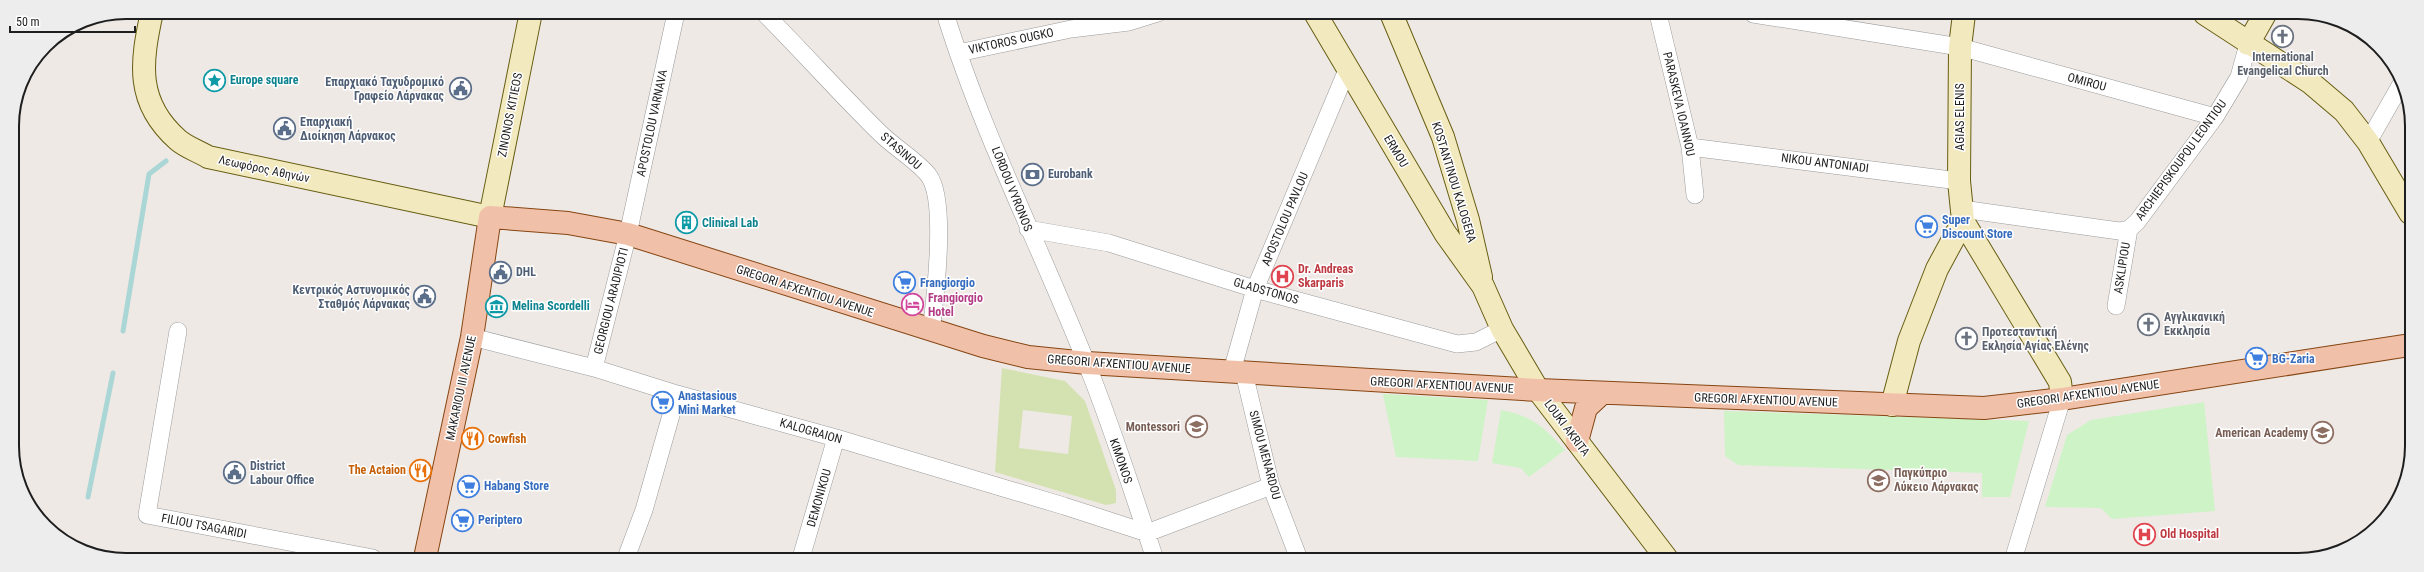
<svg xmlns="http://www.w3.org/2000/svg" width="2424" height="572" font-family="'Roboto Condensed',sans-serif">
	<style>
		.grass { fill: #d4e2b1; fill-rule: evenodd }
		.park { fill: #cef3c7 }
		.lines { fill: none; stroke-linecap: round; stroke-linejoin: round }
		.stream { stroke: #abd6d6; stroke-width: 5 }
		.street-casing { stroke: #9b9b9b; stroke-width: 18 }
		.secondary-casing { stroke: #685e12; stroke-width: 24 }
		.primary-casing { stroke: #864512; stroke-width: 24 }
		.street { stroke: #fff; stroke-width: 17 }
		.secondary { stroke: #f2e9bf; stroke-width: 22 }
		.primary { stroke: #f1c0a8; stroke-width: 22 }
		.labels { text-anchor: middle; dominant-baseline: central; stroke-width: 3; stroke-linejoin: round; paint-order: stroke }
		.street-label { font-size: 12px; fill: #1e1e1e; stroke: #fff }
		.worship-label { font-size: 12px; font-weight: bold; fill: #5b616d; stroke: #fff; text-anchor: start }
		.culture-label { font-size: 12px; font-weight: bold; fill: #0d838f; stroke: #fff; text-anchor: start }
		.service-label { font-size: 12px; font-weight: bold; fill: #4e5e75; stroke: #fff; text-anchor: start }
		.shop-label { font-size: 12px; font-weight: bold; fill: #366cbe; stroke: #fff; text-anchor: start }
		.health-label { font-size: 12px; font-weight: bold; fill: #be3a42; stroke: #fff; text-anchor: start }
		.hotel-label { font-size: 12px; font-weight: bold; fill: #b23c85; stroke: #fff; text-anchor: start }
		.education-label { font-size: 12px; font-weight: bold; fill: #785e54; stroke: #fff; text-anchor: end }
		.food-label { font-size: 12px; font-weight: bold; fill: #c56008; stroke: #fff; text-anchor: start }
		.rim { fill: none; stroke: #1e1e1e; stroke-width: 2 }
	</style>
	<rect width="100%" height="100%" fill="#eee9e5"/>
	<path class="grass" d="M 1002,368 L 1065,381 L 1085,401 L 1116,490 L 1116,503 L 1106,505 L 995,472 ZM 1023,410 L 1072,416 L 1068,454 L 1019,448 Z"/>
	<path class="park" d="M 1383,394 L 1488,400 L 1478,461 L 1396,457 Z
		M 2204,402 L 2215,511 L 2112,519 L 2101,508 L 2045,507 L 2067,435 L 2091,420 Z
		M 1501,410 C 1533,416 1543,427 1565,450 L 1529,477 L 1521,468 L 1492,463 Z
		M 1724,411 L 2029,421 L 2010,497 L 1982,497 L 1982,473 L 1738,465 L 1725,456 Z"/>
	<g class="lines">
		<path class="stream" d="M 123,331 L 149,174 L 166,161
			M 88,497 L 113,373"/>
		<defs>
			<path id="street" d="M 764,13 C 804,53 841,95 881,134 C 894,147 920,163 929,176 C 947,201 935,300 931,331
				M 945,13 C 982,133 1040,246 1086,362 C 1112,426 1133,493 1155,559
				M 1658,14 L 1690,147 L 1695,195
				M 1753,14 L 1960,47 L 2215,117
				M 958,53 L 1071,29 L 1129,22 L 1158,13
				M 2368,142 L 2400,86
				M 1690,147 L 1959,181
				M 1962,209 L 2119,231 L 2129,229 L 2137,222 L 2215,117 L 2239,77 L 2248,44
				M 1028,229 L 1109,243 L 1255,289 L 1457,344 L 1476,342 L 1502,329
				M 2116,306 L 2129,229
				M 178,331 L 147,515 L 373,558
				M 472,337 L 594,368 L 677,394 L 836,438 L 1064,506 L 1147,533 L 1271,486
				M 594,368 L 628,234 L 676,13
				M 1232,371 L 1255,289 L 1347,70
				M 1244,373 L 1271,486 L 1299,559
				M 626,558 L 644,510 L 677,394
				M 801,558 L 836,438
				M 2013,560 L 2062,399"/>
			<path id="secondary" d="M 152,12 C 141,62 135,102 178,140 C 186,147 198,151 208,157 L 490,217 L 531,12
				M 1315,13 L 1445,233 L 1483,286 L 1502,329 L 1538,390 L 1667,559
				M 1391,13 L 1443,137 L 1468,220 L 1481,277
				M 2205,14 L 2311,83 L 2344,111 L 2368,142 L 2410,213
				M 2248,44 L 2265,14
				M 1963,221 L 2060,382 L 2062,399
				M 1892,405 L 1909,341 L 1937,269 L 1963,221 L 1959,181 L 1960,47 L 1964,14"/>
			<path id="primary" d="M 1577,441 L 1586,408 L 1602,393
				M 425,558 L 472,337 L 490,217 L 568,223 L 628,234 L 983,346 L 1028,357 L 1087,363 L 1538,390 L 1984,408 L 2062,399 L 2410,345"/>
		</defs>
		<use href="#street" class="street-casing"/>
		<use href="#secondary" class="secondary-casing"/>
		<use href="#primary" class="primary-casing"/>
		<use href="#street" class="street"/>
		<use href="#secondary" class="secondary"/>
		<use href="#primary" class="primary"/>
	</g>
	<defs>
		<symbol id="church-ring" viewBox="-11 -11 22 22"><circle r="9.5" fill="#fff" stroke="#6b7280" stroke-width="1.5"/><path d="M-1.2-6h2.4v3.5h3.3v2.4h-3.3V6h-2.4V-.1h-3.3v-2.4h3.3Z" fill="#6b7280"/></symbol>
		<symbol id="sight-ring" viewBox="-11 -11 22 22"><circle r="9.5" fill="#fff" stroke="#0f9aa8" stroke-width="1.5"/><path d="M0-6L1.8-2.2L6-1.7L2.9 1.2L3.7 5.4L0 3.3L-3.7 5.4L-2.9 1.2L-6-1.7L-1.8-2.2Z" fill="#0f9aa8"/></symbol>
		<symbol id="civic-ring" viewBox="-11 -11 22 22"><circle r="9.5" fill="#fff" stroke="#5c6f8a" stroke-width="1.5"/><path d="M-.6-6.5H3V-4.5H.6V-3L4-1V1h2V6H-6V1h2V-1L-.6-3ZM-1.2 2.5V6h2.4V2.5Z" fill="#5c6f8a"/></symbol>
		<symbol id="bank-ring" viewBox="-11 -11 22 22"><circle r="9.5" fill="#fff" stroke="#5c6f8a" stroke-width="1.5"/><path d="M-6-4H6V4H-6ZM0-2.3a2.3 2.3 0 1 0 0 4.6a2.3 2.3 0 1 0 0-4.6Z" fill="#5c6f8a"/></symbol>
		<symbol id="building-ring" viewBox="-11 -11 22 22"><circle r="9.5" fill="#fff" stroke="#0f9aa8" stroke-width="1.5"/><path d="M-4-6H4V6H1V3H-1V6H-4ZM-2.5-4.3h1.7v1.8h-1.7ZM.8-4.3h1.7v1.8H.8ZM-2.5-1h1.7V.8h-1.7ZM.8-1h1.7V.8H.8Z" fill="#0f9aa8"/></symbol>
		<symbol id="supermarket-ring" viewBox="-11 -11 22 22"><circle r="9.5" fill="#fff" stroke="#3f7fe0" stroke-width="1.5"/><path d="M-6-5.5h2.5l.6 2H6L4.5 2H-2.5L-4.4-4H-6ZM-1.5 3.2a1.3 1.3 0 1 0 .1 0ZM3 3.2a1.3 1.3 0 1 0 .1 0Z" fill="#3f7fe0"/></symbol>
		<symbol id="hospital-ring" viewBox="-11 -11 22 22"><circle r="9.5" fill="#fff" stroke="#e0444e" stroke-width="1.5"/><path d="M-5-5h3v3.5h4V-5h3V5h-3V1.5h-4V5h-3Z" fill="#e0444e"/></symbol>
		<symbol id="hotel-ring" viewBox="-11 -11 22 22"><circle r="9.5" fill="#fff" stroke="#d1479c" stroke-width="1.5"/><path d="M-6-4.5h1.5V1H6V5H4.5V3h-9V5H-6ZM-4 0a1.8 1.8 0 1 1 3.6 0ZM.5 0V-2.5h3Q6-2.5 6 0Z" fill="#d1479c"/></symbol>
		<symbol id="museum-ring" viewBox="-11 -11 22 22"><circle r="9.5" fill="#fff" stroke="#0f9aa8" stroke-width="1.5"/><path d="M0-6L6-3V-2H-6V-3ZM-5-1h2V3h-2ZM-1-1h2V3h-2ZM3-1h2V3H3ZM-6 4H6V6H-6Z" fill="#0f9aa8"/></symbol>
		<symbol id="school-ring" viewBox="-11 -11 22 22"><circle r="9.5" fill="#fff" stroke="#8d6e63" stroke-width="1.5"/><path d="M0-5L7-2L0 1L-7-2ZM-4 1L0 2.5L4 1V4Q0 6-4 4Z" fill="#8d6e63"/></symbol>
		<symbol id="restaurant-ring" viewBox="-11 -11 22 22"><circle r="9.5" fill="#fff" stroke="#e8710a" stroke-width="1.5"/><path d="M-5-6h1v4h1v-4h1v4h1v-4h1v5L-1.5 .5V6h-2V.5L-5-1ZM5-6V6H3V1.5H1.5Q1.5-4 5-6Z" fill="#e8710a"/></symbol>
	</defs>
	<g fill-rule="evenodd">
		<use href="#church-ring" x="2270" y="24" width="25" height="25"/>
		<use href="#sight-ring" x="202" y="68" width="25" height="25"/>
		<use href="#civic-ring" x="448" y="76" width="25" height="25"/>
		<use href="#civic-ring" x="272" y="116" width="25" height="25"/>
		<use href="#bank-ring" x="1020" y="162" width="25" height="25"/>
		<use href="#building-ring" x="674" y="210" width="25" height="25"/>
		<use href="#supermarket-ring" x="1914" y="214" width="25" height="25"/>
		<use href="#civic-ring" x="488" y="260" width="25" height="25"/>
		<use href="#hospital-ring" x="1270" y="264" width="25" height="25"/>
		<use href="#supermarket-ring" x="892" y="270" width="25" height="25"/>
		<use href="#civic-ring" x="412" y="284" width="25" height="25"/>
		<use href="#hotel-ring" x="900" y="292" width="25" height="25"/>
		<use href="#museum-ring" x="484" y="294" width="25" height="25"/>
		<use href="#church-ring" x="2136" y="312" width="25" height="25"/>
		<use href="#church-ring" x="1954" y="326" width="25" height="25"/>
		<use href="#supermarket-ring" x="2244" y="346" width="25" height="25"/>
		<use href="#supermarket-ring" x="650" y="390" width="25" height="25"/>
		<use href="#school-ring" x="1184" y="414" width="25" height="25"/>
		<use href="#school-ring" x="2310" y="420" width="25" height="25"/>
		<use href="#restaurant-ring" x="460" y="426" width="25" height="25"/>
		<use href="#restaurant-ring" x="408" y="458" width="25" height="25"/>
		<use href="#civic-ring" x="222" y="460" width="25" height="25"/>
		<use href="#school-ring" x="1866" y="468" width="25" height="25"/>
		<use href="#supermarket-ring" x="456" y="474" width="25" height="25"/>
		<use href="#supermarket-ring" x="450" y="508" width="25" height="25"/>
		<use href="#hospital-ring" x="2132" y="522" width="25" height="25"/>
	</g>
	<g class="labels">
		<g class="street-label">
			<text transform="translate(1011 41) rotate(-12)">VIKTOROS OUGKO</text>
			<text transform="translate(2087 82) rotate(15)">OMIROU</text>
			<text transform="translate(1679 104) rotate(77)">PARASKEVA IOANNOU</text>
			<text transform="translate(510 115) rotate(-79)">ZINONOS KITIEOS</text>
			<text transform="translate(1960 117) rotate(-90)">AGIAS ELENIS</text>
			<text transform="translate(652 123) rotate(-78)">APOSTOLOU VARNAVA</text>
			<text transform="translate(901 151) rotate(41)">STASINOU</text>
			<text transform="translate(1396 151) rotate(59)">ERMOU</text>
			<text transform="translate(2181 160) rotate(-54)">ARCHIEPISKOUPOU LEONTIOU</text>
			<text transform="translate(1825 163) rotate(7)">NIKOU ANTONIADI</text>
			<text transform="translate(264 169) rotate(12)">Λεωφόρος Αθηνών</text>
			<text transform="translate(1454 182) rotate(73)">KOSTANTINOU KALOGERA</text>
			<text transform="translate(1012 189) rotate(68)">LORDOU VYRONOS</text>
			<text transform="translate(1285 219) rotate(-67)">APOSTOLOU PAVLOU</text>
			<text transform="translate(2122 268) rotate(-81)">ASKLIPIOU</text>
			<text transform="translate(805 291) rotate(18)">GREGORI AFXENTIOU AVENUE</text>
			<text transform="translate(1266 291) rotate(16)">GLADSTONOS</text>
			<text transform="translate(611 301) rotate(-76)">GEORGIOU ARADIPIOTI</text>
			<text transform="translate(1119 364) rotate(4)">GREGORI AFXENTIOU AVENUE</text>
			<text transform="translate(1442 385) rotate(3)">GREGORI AFXENTIOU AVENUE</text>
			<text transform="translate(461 388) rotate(-78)">MAKARIOU III AVENUE</text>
			<text transform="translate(2088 394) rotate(-8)">GREGORI AFXENTIOU AVENUE</text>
			<text transform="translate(1766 400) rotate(2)">GREGORI AFXENTIOU AVENUE</text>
			<text transform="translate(1567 428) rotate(53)">LOUKI AKRITA</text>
			<text transform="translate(811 431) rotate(16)">KALOGRAION</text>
			<text transform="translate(1265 455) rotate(75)">SIMOU MENARDOU</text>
			<text transform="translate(1121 461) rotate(71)">KIMONOS</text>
			<text transform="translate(819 498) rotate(-74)">DEMONIKOU</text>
			<text transform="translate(204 526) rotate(11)">FILIOU TSAGARIDI</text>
		</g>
		<g class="worship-label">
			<text x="2283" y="57" text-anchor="middle">International<tspan x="2283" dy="14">Evangelical Church</tspan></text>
			<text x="2164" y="317">Αγγλικανική<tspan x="2164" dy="14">Εκκλησία</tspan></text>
			<text x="1982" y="332">Προτεσταντική<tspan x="1982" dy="14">Εκλησία Αγίας Ελένης</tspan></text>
		</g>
		<g class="culture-label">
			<text x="230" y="80">Europe square</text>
			<text x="702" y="223">Clinical Lab</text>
			<text x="512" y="306">Melina Scordelli</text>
		</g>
		<g class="service-label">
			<text x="444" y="82" text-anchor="end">Επαρχιακό Ταχυδρομικό<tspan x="444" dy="14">Γραφείο Λάρνακας</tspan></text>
			<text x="300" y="122">Επαρχιακή<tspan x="300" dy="14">Διοίκηση Λάρνακος</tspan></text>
			<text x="1048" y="174">Eurobank</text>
			<text x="516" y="272">DHL</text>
			<text x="410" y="290" text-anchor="end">Κεντρικός Αστυνομικός<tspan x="410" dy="14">Σταθμός Λάρνακας</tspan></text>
			<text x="250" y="466">District<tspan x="250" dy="14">Labour Office</tspan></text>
		</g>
		<g class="shop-label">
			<text x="1942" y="220">Super<tspan x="1942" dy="14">Discount Store</tspan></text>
			<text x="920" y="283">Frangiorgio</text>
			<text x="2272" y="359">BG-Zaria</text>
			<text x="678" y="396">Anastasious<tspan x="678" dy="14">Mini Market</tspan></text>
			<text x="484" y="486">Habang Store</text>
			<text x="478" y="520">Periptero</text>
		</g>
		<g class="health-label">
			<text x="1298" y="269">Dr. Andreas<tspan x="1298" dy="14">Skarparis</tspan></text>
			<text x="2160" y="534">Old Hospital</text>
		</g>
		<g class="hotel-label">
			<text x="928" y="298">Frangiorgio<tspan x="928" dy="14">Hotel</tspan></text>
		</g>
		<g class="education-label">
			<text x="1180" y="427">Montessori</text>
			<text x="2308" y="433">American Academy</text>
			<text x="1894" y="473" text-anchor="start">Παγκύπριο<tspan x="1894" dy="14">Λύκειο Λάρνακας</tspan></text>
		</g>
		<g class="food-label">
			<text x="488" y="439">Cowfish</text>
			<text x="406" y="470" text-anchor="end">The Actaion</text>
		</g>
	</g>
	<path d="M0 0H2424V572H0ZM126 19H2298A107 107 0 0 1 2405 126V446A107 107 0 0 1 2298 553H126A107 107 0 0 1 19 446V126A107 107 0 0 1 126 19Z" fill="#ededed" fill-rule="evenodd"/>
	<path class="rim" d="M126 19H2298A107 107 0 0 1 2405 126V446A107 107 0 0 1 2298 553H126A107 107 0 0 1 19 446V126A107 107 0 0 1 126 19Z"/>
	<path d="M10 26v6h125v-6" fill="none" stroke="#1e1e1e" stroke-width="2"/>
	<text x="16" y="26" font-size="12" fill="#1e1e1e" stroke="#ffffff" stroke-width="3" paint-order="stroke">50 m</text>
</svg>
